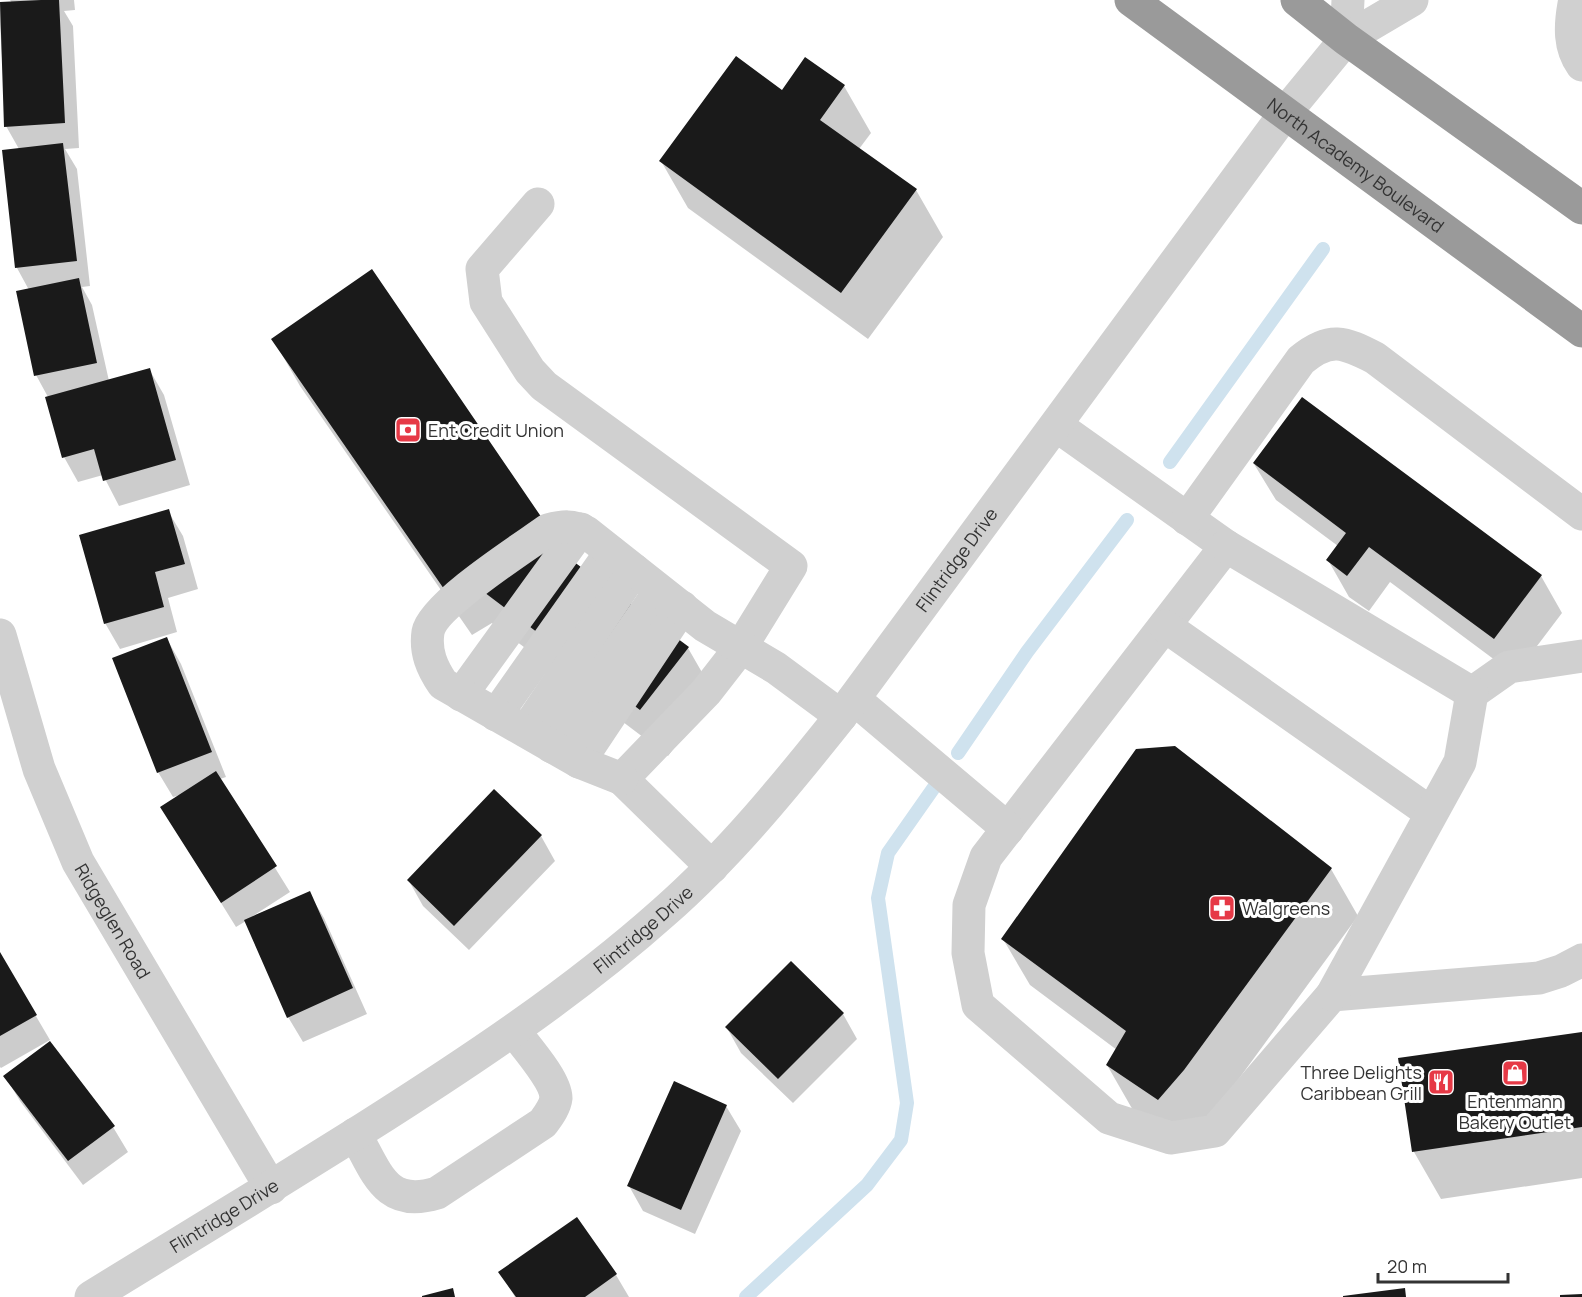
<svg xmlns="http://www.w3.org/2000/svg" width="1582" height="1297" font-family="Manrope,sans-serif">
	<style>
		.shadow { fill: #0003 }
		.lines { fill: none; stroke-linecap: round; stroke-linejoin: round }
		.stream { stroke: #cfe2ee; stroke-width: 14 }
		.building { fill: #1a1a1a }
		.minor { stroke: #d0d0d0; stroke-width: 33 }
		.highway { stroke: #9a9a9a; stroke-width: 33 }
		.labels { text-anchor: middle; dominant-baseline: central; stroke-width: 6; stroke-linejoin: round; paint-order: stroke }
		.street-label { font-size: 18px; fill: #333; stroke: #fff }
		.poi-label { font-size: 18px; fill: #333; stroke: #fff; text-anchor: start }
	</style>
	<rect width="100%" height="100%" fill="#fff"/>
	<path class="shadow" d="M 10,0 L 74,0 L 75,10 L 64,11 L 73,26 L 79,148 L 65,149 L 77,169 L 90,286 L 82,287 L 92,305 L 109,381 L 149,369 L 164,395 L 190,485 L 119,506 L 103,475 L 78,482 L 64,457 L 48,397 L 36,375 L 29,290 L 17,268 L 19,149 L 6,126 L 0,24 L 0,4 L 12,3 Z
		M 844,86 L 871,133 L 859,149 L 916,190 L 943,237 L 868,339 L 688,208 L 661,161 L 782,92 Z
		M 273,339 L 688,648 L 715,695 L 668,756 L 492,623 L 472,635 L 300,386 Z
		M 1254,464 L 1541,576 L 1562,613 L 1515,675 L 1390,582 L 1369,611 L 1349,597 L 1328,560 L 1338,546 L 1276,500 Z
		M 168,511 L 183,536 L 198,589 L 168,598 L 177,632 L 120,649 L 105,623 Z
		M 167,639 L 181,664 L 226,777 L 220,779 L 290,892 L 253,916 L 309,893 L 324,918 L 367,1014 L 303,1042 L 288,1017 L 246,921 L 236,927 L 162,808 L 180,795 L 173,797 L 158,772 Z
		M 541,836 L 555,861 L 469,950 L 423,906 L 409,881 Z
		M 1331,869 L 1358,916 L 1211,1117 L 1185,1145 L 1134,1112 L 1107,1065 L 1117,1050 L 1030,985 L 1003,939 Z
		M 0,955 L 50,1040 L 1,1068 L 0,1067 Z
		M 843,1014 L 857,1039 L 793,1103 L 741,1053 L 727,1028 Z
		M 1582,1033 L 1582,1178 L 1441,1199 L 1414,1152 L 1400,1059 Z
		M 5,1076 L 113,1127 L 128,1152 L 83,1185 L 20,1101 Z
		M 726,1106 L 741,1131 L 695,1234 L 643,1211 L 629,1186 Z
		M 500,1272 L 616,1275 L 629,1297 L 515,1297 Z"/>
	<g class="lines">
		<path class="stream" d="M 1170,462 L 1323,249
			M 958,753 L 1027,652 L 1127,520
			M 746,1297 L 867,1185 L 901,1140 L 907,1103 L 878,898 L 888,853 L 935,786"/>
	</g>
	<path class="building" d="M 41,0 L 59,0 L 65,123 L 4,127 L 0,2 Z
		M 736,56 L 782,90 L 805,57 L 845,85 L 820,120 L 917,189 L 841,293 L 659,161 Z
		M 63,143 L 77,261 L 15,268 L 2,150 Z
		M 372,269 L 544,521 L 531,530 L 689,647 L 640,710 L 464,577 L 444,589 L 271,339 Z
		M 79,278 L 97,363 L 34,376 L 16,291 Z
		M 150,368 L 176,460 L 103,481 L 94,449 L 62,458 L 45,397 Z
		M 1302,397 L 1542,575 L 1494,639 L 1369,547 L 1347,576 L 1326,560 L 1346,533 L 1253,463 Z
		M 169,509 L 185,564 L 155,572 L 164,607 L 104,624 L 79,535 Z
		M 167,637 L 212,752 L 157,773 L 112,658 Z
		M 1175,746 L 1332,868 L 1184,1070 L 1158,1100 L 1106,1065 L 1126,1031 L 1001,939 L 1136,749 Z
		M 216,771 L 277,866 L 221,903 L 160,807 Z
		M 494,789 L 542,835 L 454,926 L 407,880 Z
		M 310,891 L 353,988 L 287,1018 L 244,920 Z
		M 0,952 L 37,1015 L 0,1036 Z
		M 791,961 L 844,1013 L 778,1079 L 725,1027 Z
		M 1582,1032 L 1582,1127 L 1412,1152 L 1398,1058 Z
		M 50,1041 L 115,1126 L 68,1161 L 3,1076 Z
		M 674,1081 L 727,1105 L 681,1210 L 627,1186 Z
		M 577,1217 L 617,1274 L 585,1297 L 516,1297 L 498,1272 Z
		M 453,1288 L 455,1297 L 422,1297 L 422,1296 Z
		M 1405,1288 L 1406,1297 L 1343,1297 L 1343,1296 Z
		M 1582,1294 L 1582,1297 L 1560,1297 L 1560,1295 Z"/>
	<g class="lines">
		<g class="minor">
			<path d="M 1574,4 C 1570,26 1569,47 1582,65"/>
			<path d="M 1346,39 L 1348,0"/>
			<path d="M 538,204 L 482,269 L 486,302 L 530,371 L 544,386 L 791,566 L 741,647 L 706,692 L 622,779 L 712,867"/>
			<path d="M 1057,426 L 1226,546 L 986,857 L 969,905 L 968,953 L 978,1005 L 1109,1118 L 1171,1138 L 1215,1131 L 1332,995 L 1539,978 L 1561,971 L 1582,960"/>
			<path d="M 1187,519 L 1301,360 C 1330,336 1344,342 1375,358 L 1582,514"/>
			<path d="M 1226,546 L 1472,693 L 1509,667 L 1582,656"/>
			<path d="M 1165,626 L 1431,813"/>
			<path id="s1" d="M 0,635 L 39,769 L 78,862 L 271,1188"/>
			<path d="M 461,695 L 581,529"/>
			<path d="M 854,699 L 1008,829"/>
			<path d="M 496,715 L 611,552"/>
			<path d="M 526,731 L 634,570"/>
			<path d="M 552,747 L 660,591"/>
			<path d="M 579,762 L 682,607"/>
			<path d="M 622,779 L 579,762 L 443,684 C 432,668 425,652 428,632 C 433,605 523,548 548,530 C 563,526 573,525 586,532 L 705,626 L 776,668 L 841,716"/>
			<path d="M 1332,995 L 1460,762 L 1472,693"/>
			<path d="M 355,1134 C 377,1172 385,1209 437,1193 L 543,1123 C 548,1116 555,1107 556,1098 C 556,1080 525,1046 514,1031"/>
			<path id="s2" d="M 91,1297 C 183,1241 274,1185 365,1128 C 469,1062 572,994 664,912 C 730,854 786,785 841,716 L 1286,112 L 1346,39 L 1412,0"/>
		</g>
		<g class="highway">
			<path id="s3" d="M 1131,0 L 1582,331"/>
			<path d="M 1297,0 L 1346,39 L 1582,208"/>
		</g>
	</g>
	<defs>
		<symbol id="bank-square" viewBox="-11 -11 22 22"><rect x="-9" y="-9" width="18" height="18" rx="4" fill="#e63946" stroke="#fff"/><path d="M-6-4H6V4H-6ZM0-2.3a2.3 2.3 0 1 0 0 4.6a2.3 2.3 0 1 0 0-4.6Z" fill="#fff"/></symbol>
		<symbol id="pharmacy-square" viewBox="-11 -11 22 22"><rect x="-9" y="-9" width="18" height="18" rx="4" fill="#e63946" stroke="#fff"/><path d="M-2-6h4v4h4v4h-4v4h-4v-4h-4v-4h4Z" fill="#fff"/></symbol>
		<symbol id="shop-square" viewBox="-11 -11 22 22"><rect x="-9" y="-9" width="18" height="18" rx="4" fill="#e63946" stroke="#fff"/><path d="M-5-2.5h2.3a2.7 3.5 0 0 1 5.4 0H5L5.5 6h-11ZM-1.5-2.5h3a1.5 2.3 0 0 0-3 0Z" fill="#fff"/></symbol>
		<symbol id="restaurant-square" viewBox="-11 -11 22 22"><rect x="-9" y="-9" width="18" height="18" rx="4" fill="#e63946" stroke="#fff"/><path d="M-5-6h1v4h1v-4h1v4h1v-4h1v5L-1.5 .5V6h-2V.5L-5-1ZM5-6V6H3V1.5H1.5Q1.5-4 5-6Z" fill="#fff"/></symbol>
	</defs>
	<g fill-rule="evenodd">
		<use href="#bank-square" x="393" y="415" width="30" height="30"/>
		<use href="#pharmacy-square" x="1207" y="893" width="30" height="30"/>
		<use href="#shop-square" x="1500" y="1058" width="30" height="30"/>
		<use href="#restaurant-square" x="1426" y="1067" width="30" height="30"/>
	</g>
	<g class="labels">
		<g class="street-label">
			<text stroke="none"><textPath href="#s3" startOffset="279">North Academy Boulevard</textPath></text>
			<text stroke="none"><textPath href="#s2" startOffset="1150">Flintridge Drive</textPath></text>
			<text stroke="none"><textPath href="#s1" startOffset="309">Ridgeglen Road</textPath></text>
			<text stroke="none"><textPath href="#s2" startOffset="664">Flintridge Drive</textPath></text>
			<text stroke="none"><textPath href="#s2" startOffset="156">Flintridge Drive</textPath></text>
		</g>
		<g class="poi-label">
			<text x="428" y="430">Ent Credit Union</text>
			<text x="1242" y="908">Walgreens</text>
			<text x="1422" y="1072" text-anchor="end">Three Delights<tspan x="1422" dy="21">Caribbean Grill</tspan></text>
			<text x="1515" y="1101" text-anchor="middle">Entenmann<tspan x="1515" dy="21">Bakery Outlet</tspan></text>
		</g>
	</g>
	<path d="M1378 1273v9h130v-9" fill="none" stroke="#333333" stroke-width="3"/>
	<text x="1387" y="1273" font-size="18" fill="#333333" stroke="#ffffff" stroke-width="4.5" paint-order="stroke">20 m</text>
</svg>
